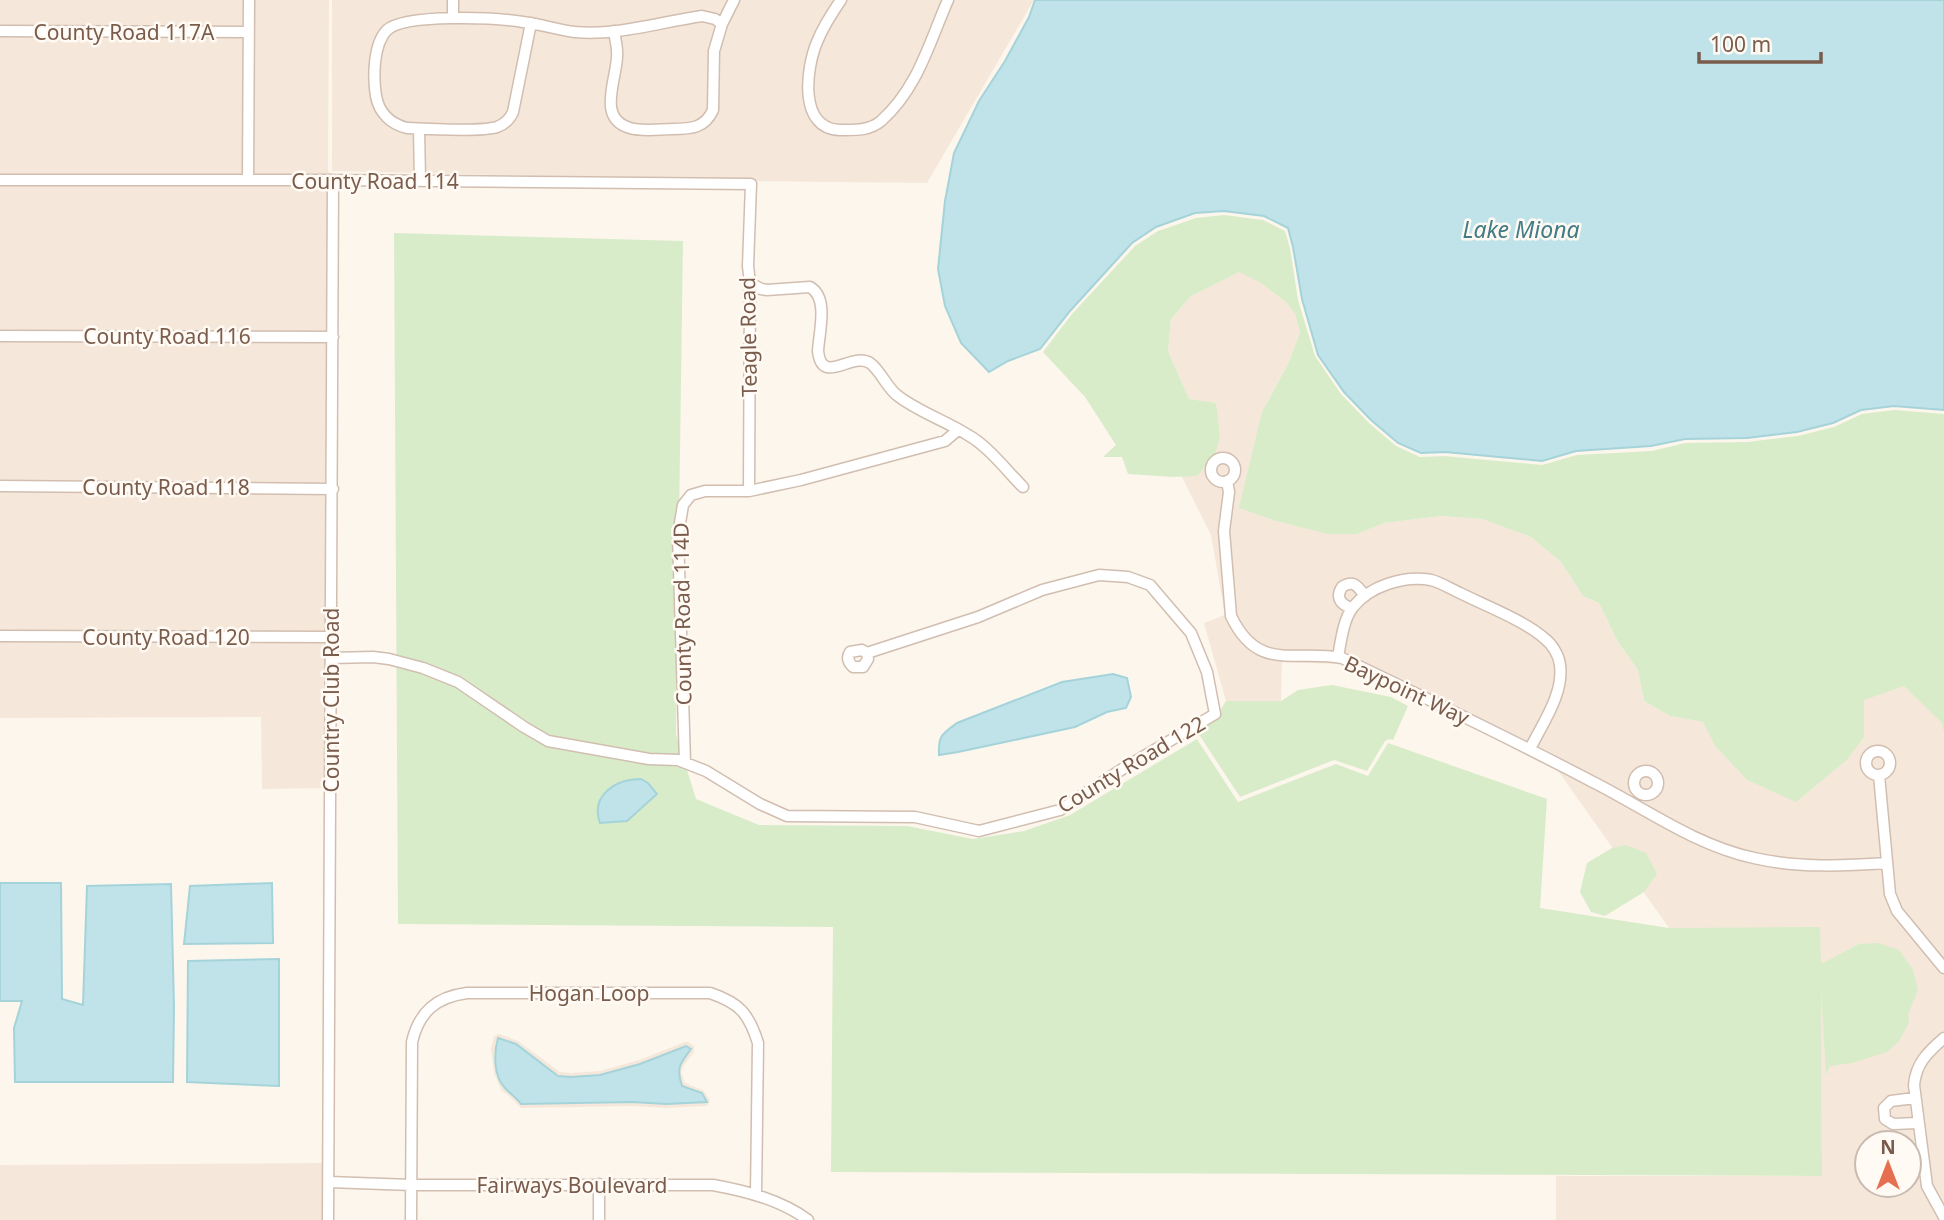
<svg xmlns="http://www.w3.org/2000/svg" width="1944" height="1220" font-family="'Noto Sans',sans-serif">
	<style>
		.residential { fill: #f5e8da; fill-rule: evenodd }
		.green { fill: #d8ecc9 }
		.water { fill: #bfe3e8; stroke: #a5d3da; stroke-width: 2 }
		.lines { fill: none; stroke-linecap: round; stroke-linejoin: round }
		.minor-casing { stroke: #d1beb0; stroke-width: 13 }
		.minor { stroke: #fff; stroke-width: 10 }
		.labels { text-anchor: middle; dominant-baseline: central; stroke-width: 5; stroke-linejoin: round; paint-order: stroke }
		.street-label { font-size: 21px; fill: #7a5c4d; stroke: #fffaf3 }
		.water-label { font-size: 23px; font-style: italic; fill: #437c86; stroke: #fffaf3 }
	</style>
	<rect width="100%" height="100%" fill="#fdf6ec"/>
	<path class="residential" d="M 0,0 L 329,0 L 328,171 L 331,175 L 327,788 L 262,789 L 261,717 L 0,718 Z
		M 332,0 L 1034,0 L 927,183 L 745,181 L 332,171 Z
		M 1239,271 L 1261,283 L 1287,303 L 1295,314 L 1300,332 L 1289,362 L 1266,404 L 1276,521 L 1333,534 L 1357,534 L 1384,523 L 1441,516 L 1482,519 L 1531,537 L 1561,562 L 1583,596 L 1599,603 L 1618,642 L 1638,670 L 1644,701 L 1670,716 L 1703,722 L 1715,746 L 1747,780 L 1797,801 L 1847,760 L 1863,700 L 1904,685 L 1942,723 L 1944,734 L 1944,1220 L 1556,1220 L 1556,1176 L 1822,1176 L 1820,928 L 1669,928 L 1554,765 L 1340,664 L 1282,662 L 1281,701 L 1226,701 L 1204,623 L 1225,615 L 1211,535 L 1182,477 L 1216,404 L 1189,399 L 1168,351 L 1171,319 L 1191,296 ZM 1867,1143 L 1909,1143 L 1909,1185 L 1867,1185 Z
		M 499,1034 L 518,1041 L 560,1072 L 571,1073 L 600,1071 L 639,1060 L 685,1042 L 688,1042 L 694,1046 L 694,1052 L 684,1065 L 681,1072 L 685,1083 L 703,1090 L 710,1100 L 707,1106 L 666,1108 L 632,1106 L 521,1108 L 509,1096 L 501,1090 L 494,1073 L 491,1049 L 494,1036 Z
		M 325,1163 L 324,1220 L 0,1220 L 0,1165 Z"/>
	<path class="green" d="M 1224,215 L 1263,220 L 1285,231 L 1290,248 L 1298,300 L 1315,356 L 1341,394 L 1369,423 L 1396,446 L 1420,457 L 1444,456 L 1542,465 L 1577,455 L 1652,451 L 1685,443 L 1747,442 L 1798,436 L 1834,427 L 1862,414 L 1894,410 L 1944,414 L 1944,734 L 1942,723 L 1904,686 L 1864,700 L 1864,737 L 1847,760 L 1796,802 L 1747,780 L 1715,746 L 1703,722 L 1670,716 L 1644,701 L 1638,670 L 1618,642 L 1599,603 L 1583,596 L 1561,562 L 1531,537 L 1482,519 L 1441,516 L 1384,523 L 1357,534 L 1328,534 L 1276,521 L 1239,508 L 1262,412 L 1289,362 L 1300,332 L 1295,314 L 1287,303 L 1261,283 L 1239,272 L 1191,296 L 1171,319 L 1168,351 L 1189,399 L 1216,403 C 1221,441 1224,447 1197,476 L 1173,477 L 1128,474 L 1122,457 L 1103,457 L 1116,445 L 1085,397 L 1043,352 L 1072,314 L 1135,246 L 1158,231 L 1196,218 Z
		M 394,233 L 683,241 L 676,734 L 696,799 L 759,825 L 907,826 L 973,839 L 1024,831 L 1070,815 L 1197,739 L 1238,802 L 1336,764 L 1368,776 L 1388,743 L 1547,799 L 1540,908 L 1669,928 L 1820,927 L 1821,964 L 1859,944 L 1878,943 L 1899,950 L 1913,970 L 1918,990 L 1908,1014 L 1909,1023 L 1899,1041 L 1887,1052 L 1852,1063 L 1830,1066 L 1826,1075 L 1821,989 L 1822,1176 L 831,1172 L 833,927 L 398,924 Z
		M 1332,685 L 1391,697 L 1408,706 L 1393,740 L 1389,739 L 1385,741 L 1367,771 L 1334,760 L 1240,797 L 1200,736 L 1196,735 L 1193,730 L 1217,715 L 1226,701 L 1281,701 L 1298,690 Z
		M 1626,845 L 1646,853 L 1657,874 L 1644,892 L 1605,916 L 1591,912 L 1580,892 L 1587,863 L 1612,848 Z"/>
	<path class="water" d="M 1035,0 L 1944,0 L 1944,410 L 1894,406 L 1861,410 L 1833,423 L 1797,432 L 1747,438 L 1685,439 L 1651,446 L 1576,451 L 1542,461 L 1445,452 L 1421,453 L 1398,443 L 1371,420 L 1344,392 L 1318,355 L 1302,299 L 1293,247 L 1288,228 L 1264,216 L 1224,211 L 1195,213 L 1156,227 L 1132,243 L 1070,311 L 1040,349 L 1008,361 L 989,372 L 961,343 L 945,306 L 938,269 L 945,201 L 954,153 L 979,101 L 1005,61 L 1029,17 Z
		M 1113,674 L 1127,678 L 1131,697 L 1126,708 L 1107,712 L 1075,727 L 958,752 L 939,755 C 938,736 942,734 957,723 L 1062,682 Z
		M 641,779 L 648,783 L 657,794 L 627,821 L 600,823 C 590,795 616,779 641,779 Z
		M 0,883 L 61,883 L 62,999 L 83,1005 L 87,886 L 171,884 L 174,1006 L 173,1082 L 15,1082 L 14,1028 L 22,1001 L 0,1001 Z
		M 272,883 L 273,943 L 184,944 L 190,886 Z
		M 279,959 L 279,1086 L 187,1082 L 188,961 Z
		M 498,1038 L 516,1044 L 558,1076 L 571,1077 L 600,1075 L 640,1064 L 686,1046 L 691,1049 C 680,1064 676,1067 682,1086 L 702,1093 L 707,1102 L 666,1104 L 632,1102 L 521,1104 C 516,1097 510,1094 505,1088 C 493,1076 494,1052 498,1038 Z"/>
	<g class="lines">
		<defs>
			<path id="minor" d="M 841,0 C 832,13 823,27 817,42 C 806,68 798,129 840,130 C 855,130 869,131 881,121 C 918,88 929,43 948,0
				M 453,18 L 453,0
				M 531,23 L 513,112 C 510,119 505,124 497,127 C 482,132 426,129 407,128 C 391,124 379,113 376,96 C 373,78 373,44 387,30 C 405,13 498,18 523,22 C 540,24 558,30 575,32 C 617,36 660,22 702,16 L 715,19 L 722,24
				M 0,31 L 249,32
				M 614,31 C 615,39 618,48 617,57 C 616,81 597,119 630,128 C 643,132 660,129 673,129 C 691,129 705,128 713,110 L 714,51 L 722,24 L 734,0
				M 419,129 L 420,181
				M 0,180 L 333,180 L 751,184 L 748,266 L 750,283 L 749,491
				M 248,180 L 249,0
				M 750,283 L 761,289 L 767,290 L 810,287 C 829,298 819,332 818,351 C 822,387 852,351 870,363 C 881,371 886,387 898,396 C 919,412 946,421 968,435 C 988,446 1007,471 1023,487
				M 0,336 L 333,337
				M1211 470a12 12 0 1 1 24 0a12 12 0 1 1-24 0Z
				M 1227,481 L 1229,492 L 1224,531 L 1231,616 C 1258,673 1294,649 1342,658 C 1426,698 1509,738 1591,781 C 1645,808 1694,845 1754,858 C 1797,868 1844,866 1887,863
				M 0,486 L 333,489
				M 1352,608 C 1341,605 1335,598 1342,587 C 1354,579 1358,587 1365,596
				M 0,636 L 331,637
				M 1338,657 C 1341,641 1343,620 1353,607 C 1370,586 1404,575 1431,580 C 1440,582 1451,589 1460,593 C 1484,605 1525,621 1544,638 C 1552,644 1559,655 1560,665 C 1564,694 1542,724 1530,749
				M 331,658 L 373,657 L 389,659 L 423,668 L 458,682 L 524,727 L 548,741 L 649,759 L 678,760 L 706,771 L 760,804 L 787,816 L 915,817 L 979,831 L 1060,810 L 1124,768 L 1215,714 L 1207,672 L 1191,633 L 1150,585 L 1128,577 L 1099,575 L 1042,590 L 978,617 L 867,653 L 862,650 L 850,652 C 846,658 849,663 853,667 L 863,667 L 868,659 L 867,653
				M1866 763a12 12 0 1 1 24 0a12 12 0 1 1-24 0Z
				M 685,762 L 678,535 L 683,505 L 691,495 L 705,491 L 749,491 L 801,480 L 945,441 L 958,430
				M1634 783a12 12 0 1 1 24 0a12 12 0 1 1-24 0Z
				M 1879,775 L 1890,894 L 1897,911 L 1944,968
				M 1944,1038 C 1928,1052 1916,1063 1914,1085 L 1927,1186 L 1944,1217
				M 1915,1098 L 1891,1101 L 1884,1108 L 1885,1119 L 1893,1124 L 1918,1123
				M 329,1182 L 411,1185 L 713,1185 C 746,1191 781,1200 808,1220
				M 599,1184 L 599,1220
				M 328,1220 L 333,180
				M 411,1220 L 412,1042 C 419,1012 436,997 467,993 L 710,993 C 740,1003 749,1014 758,1043 L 756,1195"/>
		</defs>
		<use href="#minor" class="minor-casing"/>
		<use href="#minor" class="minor"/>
	</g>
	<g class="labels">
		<g class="street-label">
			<text x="124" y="32">County Road 117A</text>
			<text x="375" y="181">County Road 114</text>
			<text x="167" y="336">County Road 116</text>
			<text transform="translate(748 337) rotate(-91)">Teagle Road</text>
			<text x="166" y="487">County Road 118</text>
			<text transform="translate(682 614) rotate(-91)">County Road 114D</text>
			<text x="166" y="637">County Road 120</text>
			<text transform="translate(1407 690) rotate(25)">Baypoint Way</text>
			<text transform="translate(331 700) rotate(-90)">Country Club Road</text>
			<text transform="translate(1131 764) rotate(-31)">County Road 122</text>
			<text x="589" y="993">Hogan Loop</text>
			<text x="572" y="1185">Fairways Boulevard</text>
		</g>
		<g class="water-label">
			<text x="1521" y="229">Lake Miona</text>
		</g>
	</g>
	<g transform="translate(1888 1164)"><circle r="33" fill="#fffaf3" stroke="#cabbb1" stroke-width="2"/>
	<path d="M0-5L12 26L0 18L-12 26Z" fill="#e76f51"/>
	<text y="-10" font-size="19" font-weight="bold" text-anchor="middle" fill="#7a5c4d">N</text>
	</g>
	<path d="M1699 52v10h122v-10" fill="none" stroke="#7a5c4d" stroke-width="3.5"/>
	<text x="1710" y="52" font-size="21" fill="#7a5c4d" stroke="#fffaf3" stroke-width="5" paint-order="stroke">100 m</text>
</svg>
